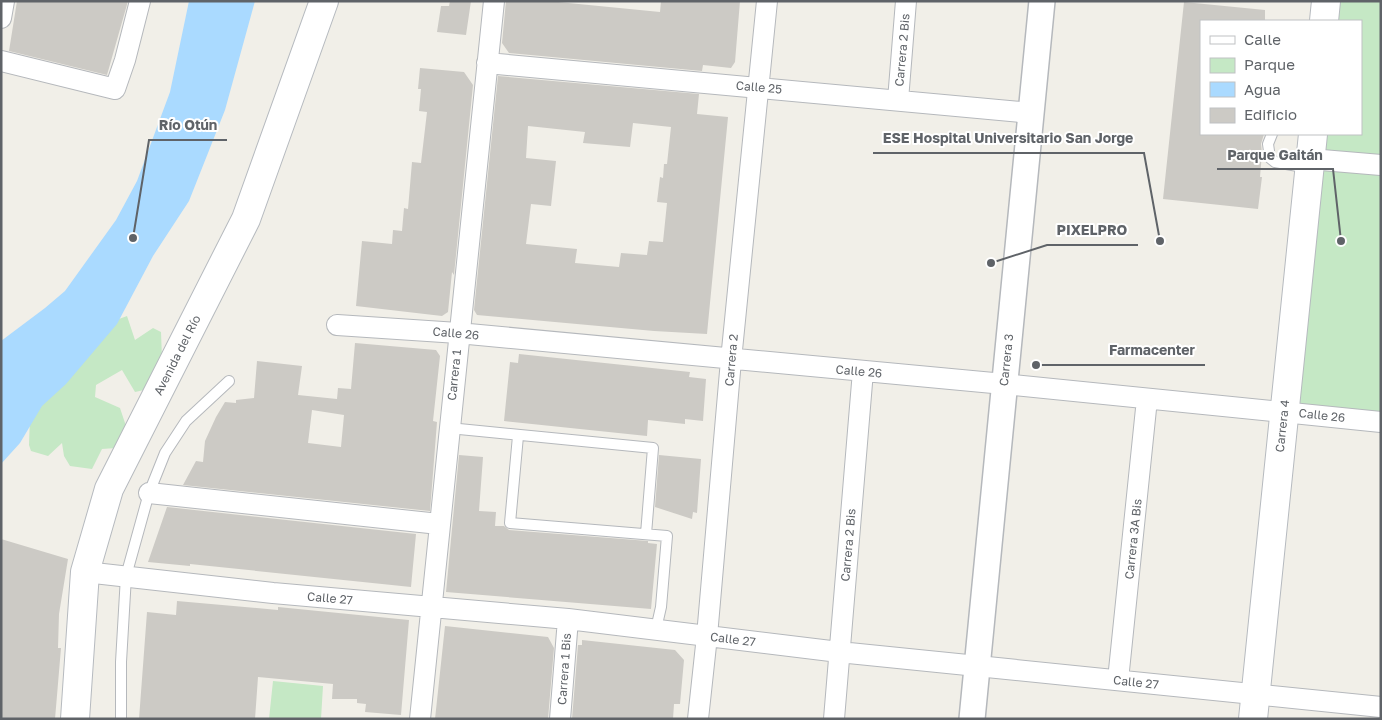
<svg xmlns="http://www.w3.org/2000/svg" width="1382" height="720" font-family="'Golos Text',sans-serif">
	<style>
		.green { fill: #c5e8c5 }
		.water { fill: #aadaff }
		.building { fill: #cccac5; fill-rule: evenodd }
		.lines { fill: none; stroke-linecap: round; stroke-linejoin: round }
		.service-casing { stroke: #b5b8bc; stroke-width: 12 }
		.minor-casing { stroke: #b5b8bc; stroke-width: 22 }
		.tertiary-casing { stroke: #b5b8bc; stroke-width: 28 }
		.secondary-casing { stroke: #b6babf; stroke-width: 30 }
		.service { stroke: #fff; stroke-width: 10 }
		.minor { stroke: #fff; stroke-width: 20 }
		.tertiary { stroke: #fff; stroke-width: 25 }
		.secondary { stroke: #fff; stroke-width: 28 }
		.labels { text-anchor: middle; dominant-baseline: central; stroke-width: 4; stroke-linejoin: round; paint-order: stroke }
		.street-label { font-size: 12px; fill: #5f6368; stroke: #fff }
		.leader { fill: none; stroke: #5f6368; stroke-width: 2 }
		.callout-dot { fill: #5f6368; stroke: #fff; stroke-width: 2 }
		.callout-label { font-size: 14px; text-anchor: middle; font-weight: bold; fill: #5f6368; stroke: #fff; stroke-width: 4; stroke-linejoin: round; paint-order: stroke }
	</style>
	<rect width="100%" height="100%" fill="#f1efe8"/>
	<path class="green" d="M 1326,1 L 1381,1 L 1381,422 L 1283,411 L 1313,134 L 1361,134 L 1361,21 L 1324,21 Z
		M 127,316 L 135,340 L 153,328 L 161,332 L 162,358 L 144,390 L 135,392 L 122,370 L 96,385 L 95,397 L 120,408 L 127,429 L 116,448 L 102,449 L 92,469 L 70,466 L 64,456 L 62,443 L 48,456 L 31,451 L 29,445 L 30,416 L 119,319 Z
		M 273,681 L 323,686 L 321,719 L 269,719 Z"/>
	<path class="water" d="M 189,1 L 255,1 L 225,110 L 189,201 L 153,256 L 117,324 L 66,384 L 42,406 L 20,443 L 1,464 L 1,341 L 45,308 L 65,291 L 116,220 L 137,181 L 170,92 Z"/>
	<path class="building" d="M 17,1 L 128,1 L 107,75 L 9,51 Z
		M 450,1 L 471,1 L 466,35 L 437,32 L 441,6 L 449,6 Z
		M 506,1 L 548,1 L 660,12 L 661,1 L 740,1 L 735,62 L 731,68 L 703,65 L 702,71 L 509,53 L 502,43 Z
		M 1184,2 L 1265,10 L 1265,21 L 1201,21 L 1201,134 L 1264,134 L 1261,144 L 1262,153 L 1260,177 L 1262,177 L 1258,209 L 1163,199 Z
		M 420,68 L 464,72 L 473,85 L 454,275 L 452,272 L 448,312 L 442,316 L 356,306 L 362,241 L 392,244 L 393,230 L 402,231 L 404,208 L 408,209 L 412,162 L 421,163 L 427,112 L 419,111 L 421,89 L 418,89 Z
		M 498,76 L 699,94 L 697,114 L 728,117 L 707,334 L 654,331 L 477,315 L 474,310 ZM 633,123 L 671,127 L 667,164 L 664,164 L 663,178 L 660,177 L 657,202 L 667,203 L 663,242 L 649,241 L 647,255 L 621,253 L 619,267 L 575,263 L 577,249 L 526,244 L 531,204 L 551,206 L 556,161 L 526,158 L 528,126 L 585,132 L 583,143 L 630,147 Z
		M 355,343 L 436,350 L 440,356 L 433,421 L 437,422 L 430,511 L 183,485 L 196,461 L 203,462 L 205,441 L 216,417 L 225,402 L 236,403 L 236,400 L 254,398 L 257,361 L 302,366 L 298,395 L 337,399 L 338,388 L 351,389 ZM 312,410 L 344,415 L 341,447 L 308,443 Z
		M 519,354 L 690,372 L 689,377 L 706,379 L 703,421 L 685,419 L 685,424 L 648,420 L 647,436 L 504,421 L 510,362 L 518,363 Z
		M 459,455 L 483,457 L 479,511 L 496,512 L 495,526 L 504,526 L 509,530 L 648,541 L 648,543 L 657,544 L 651,609 L 446,592 Z
		M 659,455 L 701,459 L 697,513 L 693,512 L 692,519 L 655,507 Z
		M 167,507 L 416,534 L 411,587 L 190,564 L 190,566 L 148,562 Z
		M 1,539 L 68,559 L 59,614 L 58,648 L 61,648 L 55,719 L 1,719 Z
		M 177,601 L 278,610 L 278,607 L 409,620 L 401,715 L 365,712 L 366,704 L 357,703 L 357,699 L 332,699 L 333,684 L 258,677 L 255,719 L 139,719 L 147,612 L 176,615 Z
		M 445,626 L 548,637 L 554,648 L 548,719 L 435,719 Z
		M 582,640 L 675,650 L 684,660 L 680,704 L 674,704 L 673,719 L 572,719 L 578,645 L 582,645 Z"/>
	<g class="lines">
		<defs>
			<path id="service" d="M 1272,134 L 1268,144 L 1270,158 L 1275,162 L 1309,168
				M 449,428 L 653,448 L 646,534
				M 518,436 L 510,523 L 667,536 L 661,607 L 656,629
				M 121,719 L 121,662 L 126,576 L 149,493 L 165,453 L 186,421 L 229,381"/>
			<path id="minor" d="M 1,18 L 4,1
				M 1,61 L 115,89 L 125,60 L 140,1
				M 487,63 L 1031,113
				M 898,100 L 906,1
				M 1310,159 L 1381,165
				M 337,325 L 458,333 L 1004,384 L 1381,422
				M 149,493 L 439,524
				M 85,572 L 273,593 L 568,619 L 839,652 L 1381,707
				M 1118,680 L 1147,399
				M 420,719 L 494,1
				M 560,719 L 568,619
				M 698,719 L 707,636 L 731,360 L 767,1
				M 834,719 L 863,371"/>
			<path id="tertiary" d="M 972,719 L 1042,1"/>
			<path id="secondary" d="M 1324,21 L 1326,1
				M 75,719 L 85,572 L 109,489 L 246,219 L 324,1
				M 1253,719 L 1313,134"/>
		</defs>
		<use href="#service" class="service-casing"/>
		<use href="#minor" class="minor-casing"/>
		<use href="#tertiary" class="tertiary-casing"/>
		<use href="#secondary" class="secondary-casing"/>
		<use href="#service" class="service"/>
		<use href="#minor" class="minor"/>
		<use href="#tertiary" class="tertiary"/>
		<use href="#secondary" class="secondary"/>
	</g>
	<g class="labels">
		<g class="street-label">
			<text transform="translate(902 50) rotate(-85)">Carrera 2 Bis</text>
			<text transform="translate(759 87) rotate(5)">Calle 25</text>
			<text transform="translate(456 333) rotate(5)">Calle 26</text>
			<text transform="translate(177 355) rotate(-63)">Avenida del Río</text>
			<text transform="translate(731 360) rotate(-85)">Carrera 2</text>
			<text transform="translate(1006 360) rotate(-84)">Carrera 3</text>
			<text transform="translate(859 371) rotate(5)">Calle 26</text>
			<text transform="translate(454 375) rotate(-84)">Carrera 1</text>
			<text transform="translate(1322 415) rotate(6)">Calle 26</text>
			<text transform="translate(1282 426) rotate(-84)">Carrera 4</text>
			<text transform="translate(1133 539) rotate(-84)">Carrera 3A Bis</text>
			<text transform="translate(848 545) rotate(-85)">Carrera 2 Bis</text>
			<text transform="translate(330 598) rotate(5)">Calle 27</text>
			<text transform="translate(733 639) rotate(7)">Calle 27</text>
			<text transform="translate(564 669) rotate(-86)">Carrera 1 Bis</text>
			<text transform="translate(1136 682) rotate(6)">Calle 27</text>
		</g>
	</g>
	<path class="leader" d="M133 238L149 140H227M1160 241L1144 153H873M1341 241L1333 169H1217M991 263L1047 245H1138M1036 365L1099 365H1205"/>
	<g class="callout-dot">
		<circle cx="133" cy="238" r="5"/>
		<circle cx="1160" cy="241" r="5"/>
		<circle cx="1341" cy="241" r="5"/>
		<circle cx="991" cy="263" r="5"/>
		<circle cx="1036" cy="365" r="5"/>
	</g>
	<g class="callout-label">
		<text x="188" y="130">Río Otún</text>
		<text x="1008" y="143">ESE Hospital Universitario San Jorge</text>
		<text x="1275" y="160">Parque Gaitán</text>
		<text x="1092" y="235">PIXELPRO</text>
		<text x="1152" y="355">Farmacenter</text>
	</g>
	<rect width="1382" height="720" fill="none" stroke="#5f6368" stroke-width="5"/>
	<rect x="1200" y="20" width="162" height="115" fill="#ffffff" stroke="#bfc1c3"/>
	<rect x="1210" y="36" width="25" height="8" fill="#ffffff" stroke="#bfc1c3"/>
	<text x="1244" y="45" font-size="15" fill="#5f6368">Calle</text>
	<rect x="1210" y="58" width="25" height="15" fill="#c5e8c5" stroke="#bfc1c3"/>
	<text x="1244" y="70" font-size="15" fill="#5f6368">Parque</text>
	<rect x="1210" y="82" width="25" height="15" fill="#aadaff" stroke="#bfc1c3"/>
	<text x="1244" y="95" font-size="15" fill="#5f6368">Agua</text>
	<rect x="1210" y="108" width="25" height="15" fill="#cccac5" stroke="#bfc1c3"/>
	<text x="1244" y="120" font-size="15" fill="#5f6368">Edificio</text>
</svg>
